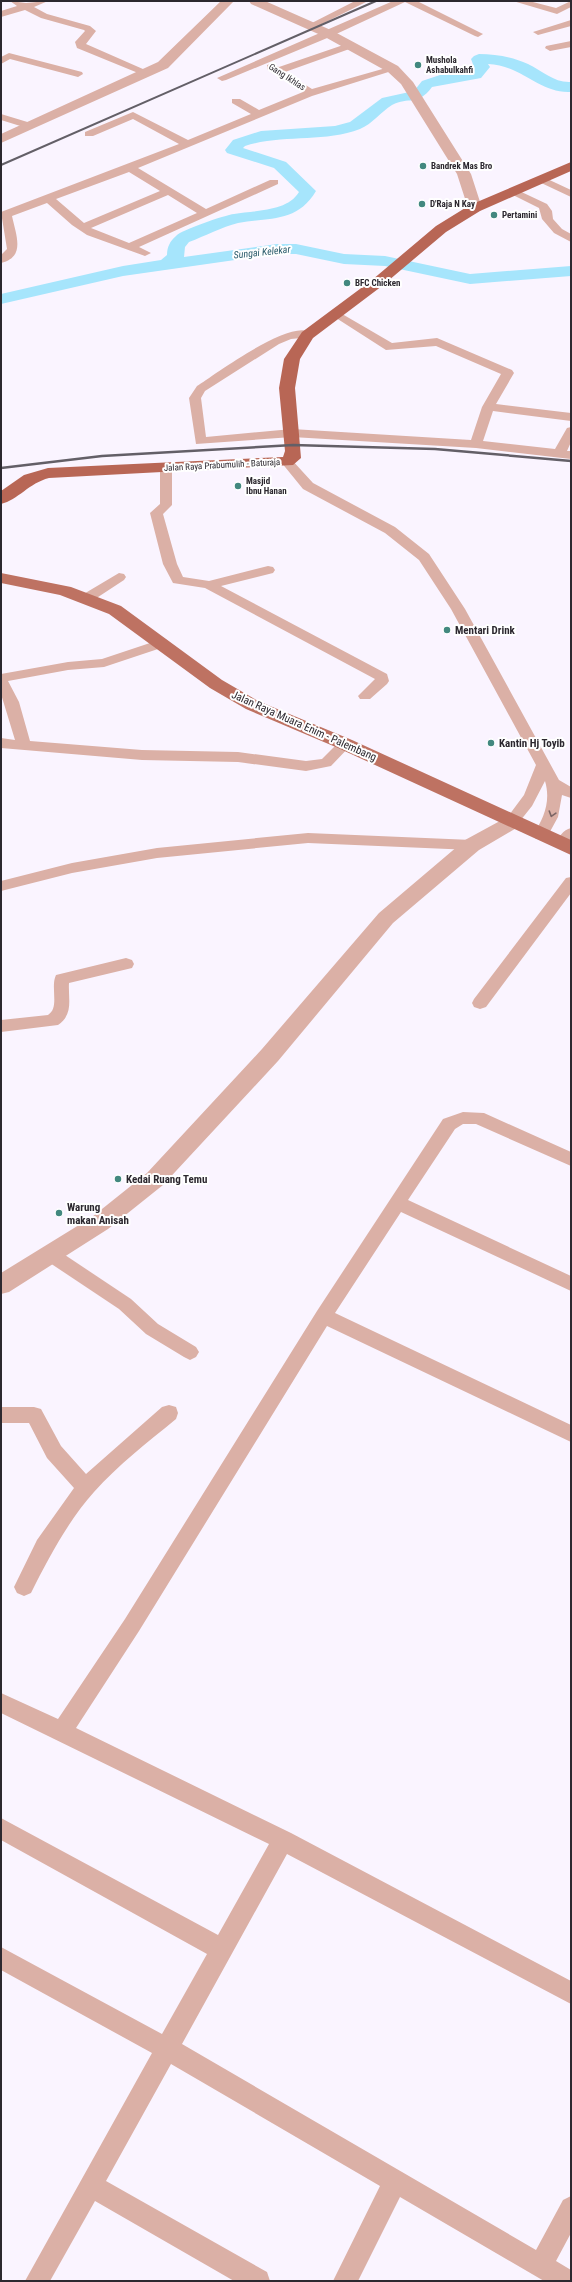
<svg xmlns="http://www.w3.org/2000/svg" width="572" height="2282" font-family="'Roboto Condensed',sans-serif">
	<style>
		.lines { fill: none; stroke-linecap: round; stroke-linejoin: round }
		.river { fill: #a6e5fc; fill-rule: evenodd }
		.minor { fill: #dbb0a6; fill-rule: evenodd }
		.tertiary { fill: #dbb0a6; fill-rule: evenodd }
		.primary { fill: #be7262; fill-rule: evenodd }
		.trunk { fill: #b86655; fill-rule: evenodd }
		.rail-far1 { stroke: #635f67; stroke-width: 2 }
		.rail { stroke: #635f67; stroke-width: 2.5 }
		.oneway { stroke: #7b6565 }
		.poi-dot { fill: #42887f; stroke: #fff; stroke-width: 1.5 }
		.labels { text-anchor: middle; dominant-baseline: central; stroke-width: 4; stroke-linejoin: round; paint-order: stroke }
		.far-poi-label { font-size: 9px; font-weight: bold; fill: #2c282f; stroke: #fff; text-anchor: start }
		.far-street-label { font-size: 9px; fill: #2c282f; stroke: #fff }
		.far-water-label { font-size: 10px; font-style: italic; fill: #285969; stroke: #fff }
		.poi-label { font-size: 11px; font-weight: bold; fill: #2c282f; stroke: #fff; text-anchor: start }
		.street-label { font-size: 11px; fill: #2c282f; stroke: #fff }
	</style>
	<rect width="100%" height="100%" fill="#faf4ff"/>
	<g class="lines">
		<path class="river" d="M 479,54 C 496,54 513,57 528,64 C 543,71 554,83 571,82 L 571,92 C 540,94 521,65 488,64 L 490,67 L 481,78 L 432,87 C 417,107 409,96 392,105 C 381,112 372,124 360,129 C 323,143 282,134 245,146 L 243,148 L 286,162 L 316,191 C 297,223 270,217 238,223 C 222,227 205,236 189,242 L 185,247 L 184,257 L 277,244 L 296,244 L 344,254 L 385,256 L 470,274 L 571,266 L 571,276 L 470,284 L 385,266 L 344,264 L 296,254 L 277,254 L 123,276 L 1,304 L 1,294 L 123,266 L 161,260 L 167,255 C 167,247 170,241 176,236 C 181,230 225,215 234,214 C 255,210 287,212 299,192 L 274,168 L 227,153 L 225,150 L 233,140 L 261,131 L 335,126 L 350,122 L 382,98 L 414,91 L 422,81 L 440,75 L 471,71 L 474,67 L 471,59 L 474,56 Z"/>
		<path class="minor" d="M 10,1 L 26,3 L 48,1 L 34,7 L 47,14 L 90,26 L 96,31 L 86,44 L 152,73 L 147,76 L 143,75 L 77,48 L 75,42 L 85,31 L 84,30 L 41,18 L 25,10 L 1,17 L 1,11 L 17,6 Z
			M 355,1 L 368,1 L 314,28 L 308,28 L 306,26 Z
			M 393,1 L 417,1 L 483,34 L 478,37 L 475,36 L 405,2 L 332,36 L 226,80 L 222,81 L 217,78 Z
			M 513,1 L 529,1 L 556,8 L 571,1 L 571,7 L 557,14 Z
			M 571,20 L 571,26 L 538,35 L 533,32 Z
			M 571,41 L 571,47 L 550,51 L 545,48 L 546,46 Z
			M 352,42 L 357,45 L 355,47 L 285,72 L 312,89 L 393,66 L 398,69 L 312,96 L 138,168 L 206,209 L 270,180 L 278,180 L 278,184 L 139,247 L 151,253 L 145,256 L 87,235 L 72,225 L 47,203 L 12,216 C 16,235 26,257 1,263 L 1,255 L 7,249 L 1,212 L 179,144 L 133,119 L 93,136 L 85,136 L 85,132 L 133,112 L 188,140 L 251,114 L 232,103 L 232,99 L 240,99 L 259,110 L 303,92 L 267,69 L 267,65 L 271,64 L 279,67 ZM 129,172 L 160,191 L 84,223 L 56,199 ZM 168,195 L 197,213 L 129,243 L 91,228 Z
			M 9,53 L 82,72 L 83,74 L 78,77 L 10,59 L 1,64 L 1,57 Z
			M 1,114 L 34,124 L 35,126 L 30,129 L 1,120 Z
			M 541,176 L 571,190 L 571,197 L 537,181 L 536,179 Z
			M 513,188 L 547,204 L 552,211 L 553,219 L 562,229 L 571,234 L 571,242 L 554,233 L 542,219 L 539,208 L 509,193 L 509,189 Z
			M 337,311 L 392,343 L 437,338 L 512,370 L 514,373 L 496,404 L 571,413 L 571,421 L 493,411 L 483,441 L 555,449 L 567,428 L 571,427 L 571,442 L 567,451 L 571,451 L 571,459 L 476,448 L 292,437 L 196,444 L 189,398 L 197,386 C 213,376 297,313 313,335 L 311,337 L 291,339 L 279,344 L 205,391 L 201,398 L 206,437 L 292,429 L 471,440 L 482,407 L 501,374 L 436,346 L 386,350 L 333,316 L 331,314 Z
			M 287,458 L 291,459 L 313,483 L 395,527 L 429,554 L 465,609 L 559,780 L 571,787 L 571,798 L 562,795 L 558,817 L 546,839 L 536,839 L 533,835 C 544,818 551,801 545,781 L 532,806 L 516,826 L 506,826 L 504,822 L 524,795 L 536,765 L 451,609 L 419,560 L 385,533 L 303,489 L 281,462 Z
			M 166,464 L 172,468 L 172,505 L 163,514 L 177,564 L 183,577 L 209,581 L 268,566 L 273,567 L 275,570 L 273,573 L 221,586 L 387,674 L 389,681 L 387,684 L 370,699 L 360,699 L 358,696 L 375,679 L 205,588 L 173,583 L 163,564 L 150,513 L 160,504 L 160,468 Z
			M 119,573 L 124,574 L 126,577 L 124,580 L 92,601 L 82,601 L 80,598 L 82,595 Z
			M 162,639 L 167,640 L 169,643 L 167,646 L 104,667 L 68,670 L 8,681 L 19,702 L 30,741 L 142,750 L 238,752 L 306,761 L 322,759 L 340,741 L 350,741 L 352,744 L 331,766 L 306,771 L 238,762 L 142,760 L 1,748 L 1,738 L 15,740 L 1,694 L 1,674 L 68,662 L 102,659 Z
			M 571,828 L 571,843 L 567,848 L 557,848 L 554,844 C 559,837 563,830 571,828 Z
			M 308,833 L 472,840 L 477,841 L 480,845 L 477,849 L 472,850 L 308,843 L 157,858 L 72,873 L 1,891 L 1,881 L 72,863 L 157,848 Z
			M 571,877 L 571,893 L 486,1007 L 480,1009 L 474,1007 L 472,1003 L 474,999 L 566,878 Z
			M 126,958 L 132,960 L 134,964 L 132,968 L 69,983 C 68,999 74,1014 58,1025 L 1,1032 L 1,1020 L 48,1015 C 60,1008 50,987 56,975 Z
			M 463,1112 L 484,1113 L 571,1152 L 571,1166 L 476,1124 L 463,1124 L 455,1129 L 408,1200 L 571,1276 L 571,1291 L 401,1212 L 335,1313 L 571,1425 L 571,1442 L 327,1326 L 139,1631 L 76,1728 L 291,1833 L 571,1981 L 571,2004 L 287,1854 L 182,2044 L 536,2250 L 563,2200 L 571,2196 L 571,2233 L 556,2261 L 571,2270 L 571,2281 L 544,2281 L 400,2197 L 358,2281 L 333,2281 L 380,2186 L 171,2064 L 106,2181 L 267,2272 L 270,2281 L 234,2281 L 95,2201 L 50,2281 L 25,2281 L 152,2053 L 1,1970 L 1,1947 L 162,2034 L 207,1954 L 1,1840 L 1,1818 L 218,1935 L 269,1844 L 1,1713 L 1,1693 L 58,1719 L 125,1619 L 317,1311 L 443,1119 Z
			M 50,1247 L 56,1249 L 131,1299 L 158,1324 L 196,1347 L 199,1352 L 196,1357 L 190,1360 L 184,1357 L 146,1334 L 119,1309 L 44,1259 L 41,1254 L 44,1249 Z
			M 169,1405 L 176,1407 L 178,1413 L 176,1419 C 148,1442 118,1465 94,1492 C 68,1521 48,1559 31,1593 L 24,1596 L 17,1593 L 14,1587 L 37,1540 L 74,1488 L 47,1458 L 29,1423 L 1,1423 L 1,1407 L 34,1407 L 41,1409 L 61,1446 L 86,1474 L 162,1407 Z"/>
		<path class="tertiary" d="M 221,1 L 234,1 L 168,68 L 1,143 L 1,134 L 158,62 Z
			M 249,1 L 265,1 L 333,31 L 398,66 L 413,82 L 471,174 L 482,208 L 480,211 L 470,211 L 468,208 L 457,174 L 401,84 L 388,72 L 325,37 L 251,4 Z
			M 511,815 L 518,817 L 521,822 L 518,827 L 479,850 L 393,923 L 278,1061 L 163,1185 L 108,1229 L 9,1292 L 1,1294 L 1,1273 L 92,1217 L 147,1173 L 262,1049 L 379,913 L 465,840 Z"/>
		<path class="primary" d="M 1,573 L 71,587 L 121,606 L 222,680 L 258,701 L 352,740 L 571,840 L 571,855 L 338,748 L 246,709 L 210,688 L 109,614 L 60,595 L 1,583 Z"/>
		<path class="trunk" d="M 571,162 L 571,171 L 480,211 L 446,232 L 382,286 L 313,338 L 300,359 L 295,388 L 301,458 L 293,465 L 49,478 C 29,483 18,500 1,504 L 1,491 L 24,475 L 48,468 L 283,457 L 285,451 L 279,388 L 284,359 L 302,332 L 372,280 L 436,226 L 470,205 Z"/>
		<path class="rail-far1" d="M 1,165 L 376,1"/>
		<path class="rail" d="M 1,468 L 102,456 L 293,445 L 435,449 L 571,461"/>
	</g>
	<defs><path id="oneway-chevron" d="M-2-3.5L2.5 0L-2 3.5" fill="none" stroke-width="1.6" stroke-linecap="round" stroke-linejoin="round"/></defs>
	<use class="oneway" href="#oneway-chevron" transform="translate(552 814) rotate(107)"/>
	<g class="poi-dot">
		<circle cx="418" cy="65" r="4"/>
		<circle cx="423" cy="166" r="4"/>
		<circle cx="422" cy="204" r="4"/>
		<circle cx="494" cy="215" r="4"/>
		<circle cx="347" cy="283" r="4"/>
		<circle cx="238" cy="486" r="4"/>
		<circle cx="447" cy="630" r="4"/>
		<circle cx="491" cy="743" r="4"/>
		<circle cx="118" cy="1179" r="4"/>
		<circle cx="59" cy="1213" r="4"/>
	</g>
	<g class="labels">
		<g class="far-poi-label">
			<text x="426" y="60">Mushola<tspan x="426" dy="10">Ashabulkahfi</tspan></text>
			<text x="431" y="166">Bandrek Mas Bro</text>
			<text x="430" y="204">D'Raja N Kay</text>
			<text x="502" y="215">Pertamini</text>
			<text x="355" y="283">BFC Chicken</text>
			<text x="246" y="481">Masjid<tspan x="246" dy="10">Ibnu Hanan</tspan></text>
		</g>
		<g class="far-street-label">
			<text transform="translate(287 77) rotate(33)">Gang Ikhlas</text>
			<text transform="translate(222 465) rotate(-3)">Jalan Raya Prabumulih - Baturaja</text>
		</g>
		<g class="far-water-label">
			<text transform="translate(262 252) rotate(-6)">Sungai Kelekar</text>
		</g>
		<g class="poi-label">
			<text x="455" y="630">Mentari Drink</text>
			<text x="499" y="743">Kantin Hj Toyib</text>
			<text x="126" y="1179">Kedai Ruang Temu</text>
			<text x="67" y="1207">Warung<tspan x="67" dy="13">makan Anisah</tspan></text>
		</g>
		<g class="street-label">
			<text transform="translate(304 726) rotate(24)">Jalan Raya Muara Enim - Palembang</text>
		</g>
	</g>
	<rect width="572" height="2282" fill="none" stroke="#2c282f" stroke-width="4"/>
</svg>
